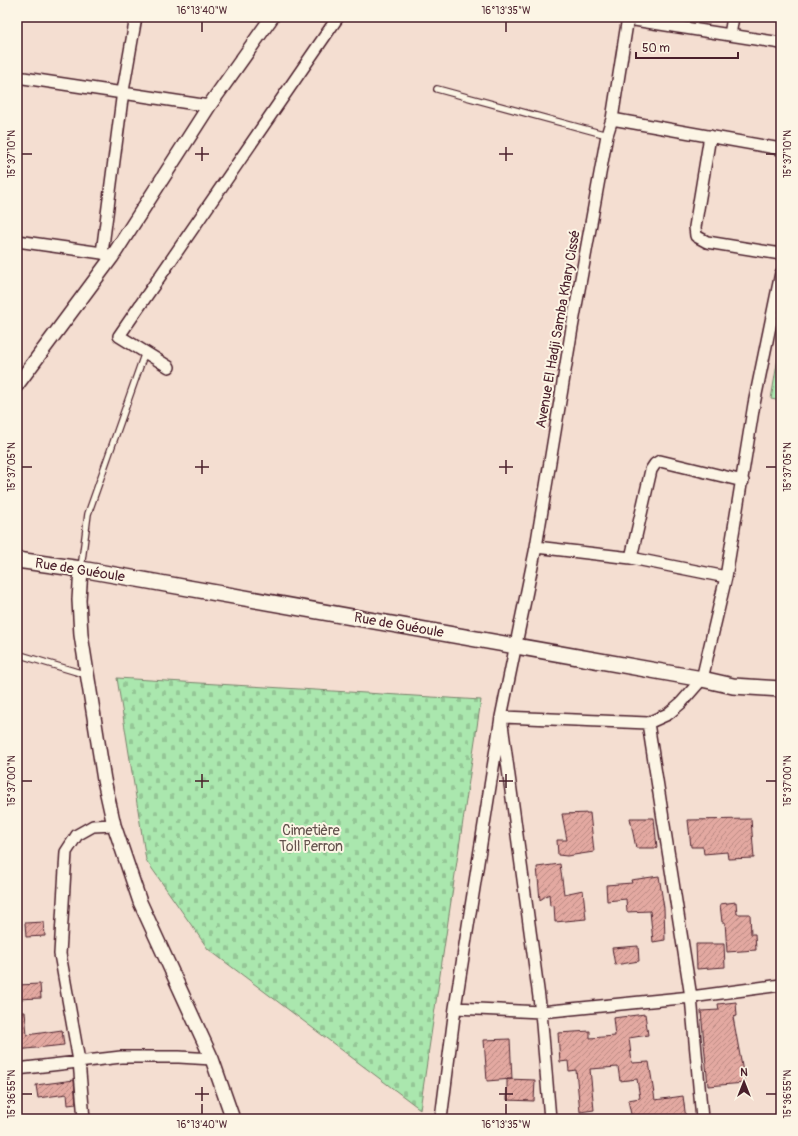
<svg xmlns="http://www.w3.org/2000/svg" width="798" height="1136" font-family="Pangolin,sans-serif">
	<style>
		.cemetery { fill: url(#cemetery-stones); stroke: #7a836c }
		.pitch { fill: #aae7ae; stroke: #7a836c }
		.building { fill: url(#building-hatch); stroke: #4a1f2b }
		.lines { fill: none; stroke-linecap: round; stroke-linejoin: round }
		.service-casing { stroke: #4a1f2b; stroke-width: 8 }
		.minor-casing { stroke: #4a1f2b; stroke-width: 14 }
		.tertiary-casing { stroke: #4a1f2b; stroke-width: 16 }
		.secondary-casing { stroke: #4a1f2b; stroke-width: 18 }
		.service { stroke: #fcf5e5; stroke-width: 5.5 }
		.minor { stroke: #fcf5e5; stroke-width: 11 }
		.tertiary { stroke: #fcf5e5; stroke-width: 13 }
		.secondary { stroke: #fcf5e5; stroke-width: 15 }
		.ticks { fill: none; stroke: #4a1f2b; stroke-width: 1.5 }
		.labels { text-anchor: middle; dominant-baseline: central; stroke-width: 4; stroke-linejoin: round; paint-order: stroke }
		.street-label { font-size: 14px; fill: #4a1f2b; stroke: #fcf5e5 }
		.park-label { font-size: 14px; fill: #62514c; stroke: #fcf5e5 }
		.neatline { fill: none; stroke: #4a1f2b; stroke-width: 1.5 }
		.ticks-label { font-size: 10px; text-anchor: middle; fill: #4a1f2b }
	</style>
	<defs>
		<pattern id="cemetery-stones" width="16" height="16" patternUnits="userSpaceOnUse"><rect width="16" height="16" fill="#aae7ae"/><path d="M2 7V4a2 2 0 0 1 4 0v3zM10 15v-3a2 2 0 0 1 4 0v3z" fill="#94c696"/></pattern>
		<pattern id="building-hatch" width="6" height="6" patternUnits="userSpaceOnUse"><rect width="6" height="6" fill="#e3a9a1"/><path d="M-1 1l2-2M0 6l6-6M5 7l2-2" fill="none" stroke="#ba8983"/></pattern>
	</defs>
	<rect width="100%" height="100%" fill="#f4ded1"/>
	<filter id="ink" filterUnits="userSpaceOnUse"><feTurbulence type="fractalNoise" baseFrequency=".025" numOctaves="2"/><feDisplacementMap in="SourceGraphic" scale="8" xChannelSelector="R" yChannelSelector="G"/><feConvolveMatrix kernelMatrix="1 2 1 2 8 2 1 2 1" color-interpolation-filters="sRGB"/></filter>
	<g filter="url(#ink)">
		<path class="cemetery" d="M 117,678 L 481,700 L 420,1109 L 208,949 L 146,860 Z"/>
		<path class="pitch" d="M 781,340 L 781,401 L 771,399 Z"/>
		<path class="building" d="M 590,813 L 594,852 L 567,856 L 558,855 L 557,840 L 567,840 L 562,814 Z
			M 630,818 L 654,818 L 657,848 L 636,848 Z
			M 751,819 L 754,858 L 728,859 L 727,852 L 704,854 L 703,847 L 691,847 L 688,820 Z
			M 560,864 L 564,894 L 583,890 L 586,919 L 555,922 L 554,905 L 550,906 L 549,894 L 540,900 L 537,867 Z
			M 659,876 L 664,908 L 665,940 L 653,942 L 650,911 L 627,912 L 626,899 L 607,901 L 606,885 L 632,883 L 631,880 Z
			M 736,902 L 737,914 L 750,914 L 751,934 L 755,934 L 756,950 L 727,952 L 725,922 L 722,922 L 720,904 Z
			M 44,922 L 45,936 L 26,937 L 25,923 Z
			M 696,944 L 724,944 L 725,967 L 697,969 Z
			M 638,946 L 639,961 L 615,965 L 612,948 Z
			M 40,984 L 41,998 L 17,999 L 17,985 Z
			M 736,1002 L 737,1016 L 733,1017 L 745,1083 L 708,1086 L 701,1011 L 719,1010 L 718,1004 Z
			M 17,1012 L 25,1012 L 27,1035 L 62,1030 L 64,1045 L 17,1050 Z
			M 645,1014 L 648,1035 L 629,1038 L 632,1063 L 649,1062 L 655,1100 L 683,1096 L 686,1119 L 632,1119 L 628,1100 L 640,1098 L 637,1079 L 620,1081 L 618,1067 L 590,1069 L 594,1110 L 580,1112 L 576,1070 L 569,1071 L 568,1061 L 560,1062 L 558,1033 L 590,1031 L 590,1038 L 615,1036 L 613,1018 Z
			M 510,1039 L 512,1079 L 487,1081 L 484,1040 Z
			M 507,1079 L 535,1080 L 534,1101 L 507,1100 Z
			M 74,1080 L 76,1104 L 68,1105 L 67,1094 L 38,1098 L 36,1085 Z"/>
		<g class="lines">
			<defs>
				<path id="service" d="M 437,89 L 607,135
					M 81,568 L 88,514 L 145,352
					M 17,654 L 87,675"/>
				<path id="minor" d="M 628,19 L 781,43
					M 730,35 L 733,17
					M 17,77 L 209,106
					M 612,119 L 781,149
					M 710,136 L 695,227 L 696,236 L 707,242 L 781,254
					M 17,241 L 102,253 L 108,255
					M 102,253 L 123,91 L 136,17
					M 169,367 L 119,336 L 338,17
					M 536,547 L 631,558 L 726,577
					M 631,558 L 651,470 L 655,464 L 660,461 L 743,481
					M 648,723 L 691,997 L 702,1119
					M 455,1008 L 541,1012 L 691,997 L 781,985
					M 17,1069 L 121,1057 L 179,1057 L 212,1059
					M 84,1119 L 79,1061 L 60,954 L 66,852 L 77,835 L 93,826 L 114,825
					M 441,1119 L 455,1008 L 501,717 L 536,547 L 572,328 L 607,135 L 612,119 L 628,17
					M 550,1119 L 541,1012 L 501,717 L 648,723 L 668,714 L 681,703 L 702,679 L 726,577 L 754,404 L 781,273"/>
				<path id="tertiary" d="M 17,385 L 112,257 L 209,106 L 272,17
					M 81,569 L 79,600 L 81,635 L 104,780 L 114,825 L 140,902 L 212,1059 L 233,1119"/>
				<path id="secondary" d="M 17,560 L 81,569 L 702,679 L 733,686 L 781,689"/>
			</defs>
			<use href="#service" class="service-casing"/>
			<use href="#minor" class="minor-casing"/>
			<use href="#tertiary" class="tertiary-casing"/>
			<use href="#secondary" class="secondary-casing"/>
			<use href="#service" class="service"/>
			<use href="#minor" class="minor"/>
			<use href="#tertiary" class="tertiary"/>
			<use href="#secondary" class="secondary"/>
		</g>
	</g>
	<path class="ticks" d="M 202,22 L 202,32M 506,22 L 506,32M 202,147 L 202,161M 506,147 L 506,161M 22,154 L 32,154M 195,154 L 209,154M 499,154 L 513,154M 766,154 L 776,154M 202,460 L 202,474M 506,460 L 506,474M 22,467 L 32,467M 195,467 L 209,467M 499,467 L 513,467M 766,467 L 776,467M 202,774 L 202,788M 506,774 L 506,788M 22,781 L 32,781M 195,781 L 209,781M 499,781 L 513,781M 766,781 L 776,781M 202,1087 L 202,1101M 506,1087 L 506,1101M 22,1094 L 32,1094M 195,1094 L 209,1094M 499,1094 L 513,1094M 766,1094 L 776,1094M 202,1104 L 202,1114M 506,1104 L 506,1114"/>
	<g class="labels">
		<g class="street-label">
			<text transform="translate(558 329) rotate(-80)">Avenue El Hadji Samba Khary Cissé</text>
			<text transform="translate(80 570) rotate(9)">Rue de Guéoule</text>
			<text transform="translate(399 625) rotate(10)">Rue de Guéoule</text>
		</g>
		<g class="park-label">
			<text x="311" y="830">Cimetière<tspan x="311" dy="16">Toll Perron</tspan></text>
		</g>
	</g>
	<rect width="798" height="1136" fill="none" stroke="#fcf5e5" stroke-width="44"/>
	<g transform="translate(744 1082)" stroke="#fcf5e5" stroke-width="3" paint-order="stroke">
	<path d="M0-3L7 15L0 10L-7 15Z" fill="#4a1f2b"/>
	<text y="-6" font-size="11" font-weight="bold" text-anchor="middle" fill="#4a1f2b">N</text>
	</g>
	<path d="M636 52v6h102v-6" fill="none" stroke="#4a1f2b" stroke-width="2"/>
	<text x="642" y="52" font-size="12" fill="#4a1f2b" stroke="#fcf5e5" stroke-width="3" paint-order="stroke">50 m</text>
	<rect x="22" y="22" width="754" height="1092" class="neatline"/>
	<g class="ticks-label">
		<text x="202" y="14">16°13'40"W</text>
		<text x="506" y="14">16°13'35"W</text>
		<text transform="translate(11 154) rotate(-90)" y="4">15°37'10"N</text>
		<text transform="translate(787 154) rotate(-90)" y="4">15°37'10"N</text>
		<text transform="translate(11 467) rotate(-90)" y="4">15°37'05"N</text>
		<text transform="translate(787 467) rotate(-90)" y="4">15°37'05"N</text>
		<text transform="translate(11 781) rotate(-90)" y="4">15°37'00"N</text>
		<text transform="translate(787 781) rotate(-90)" y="4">15°37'00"N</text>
		<text transform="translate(11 1094) rotate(-90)" y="4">15°36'55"N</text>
		<text transform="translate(787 1094) rotate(-90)" y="4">15°36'55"N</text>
		<text x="202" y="1128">16°13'40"W</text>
		<text x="506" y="1128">16°13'35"W</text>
	</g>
</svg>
